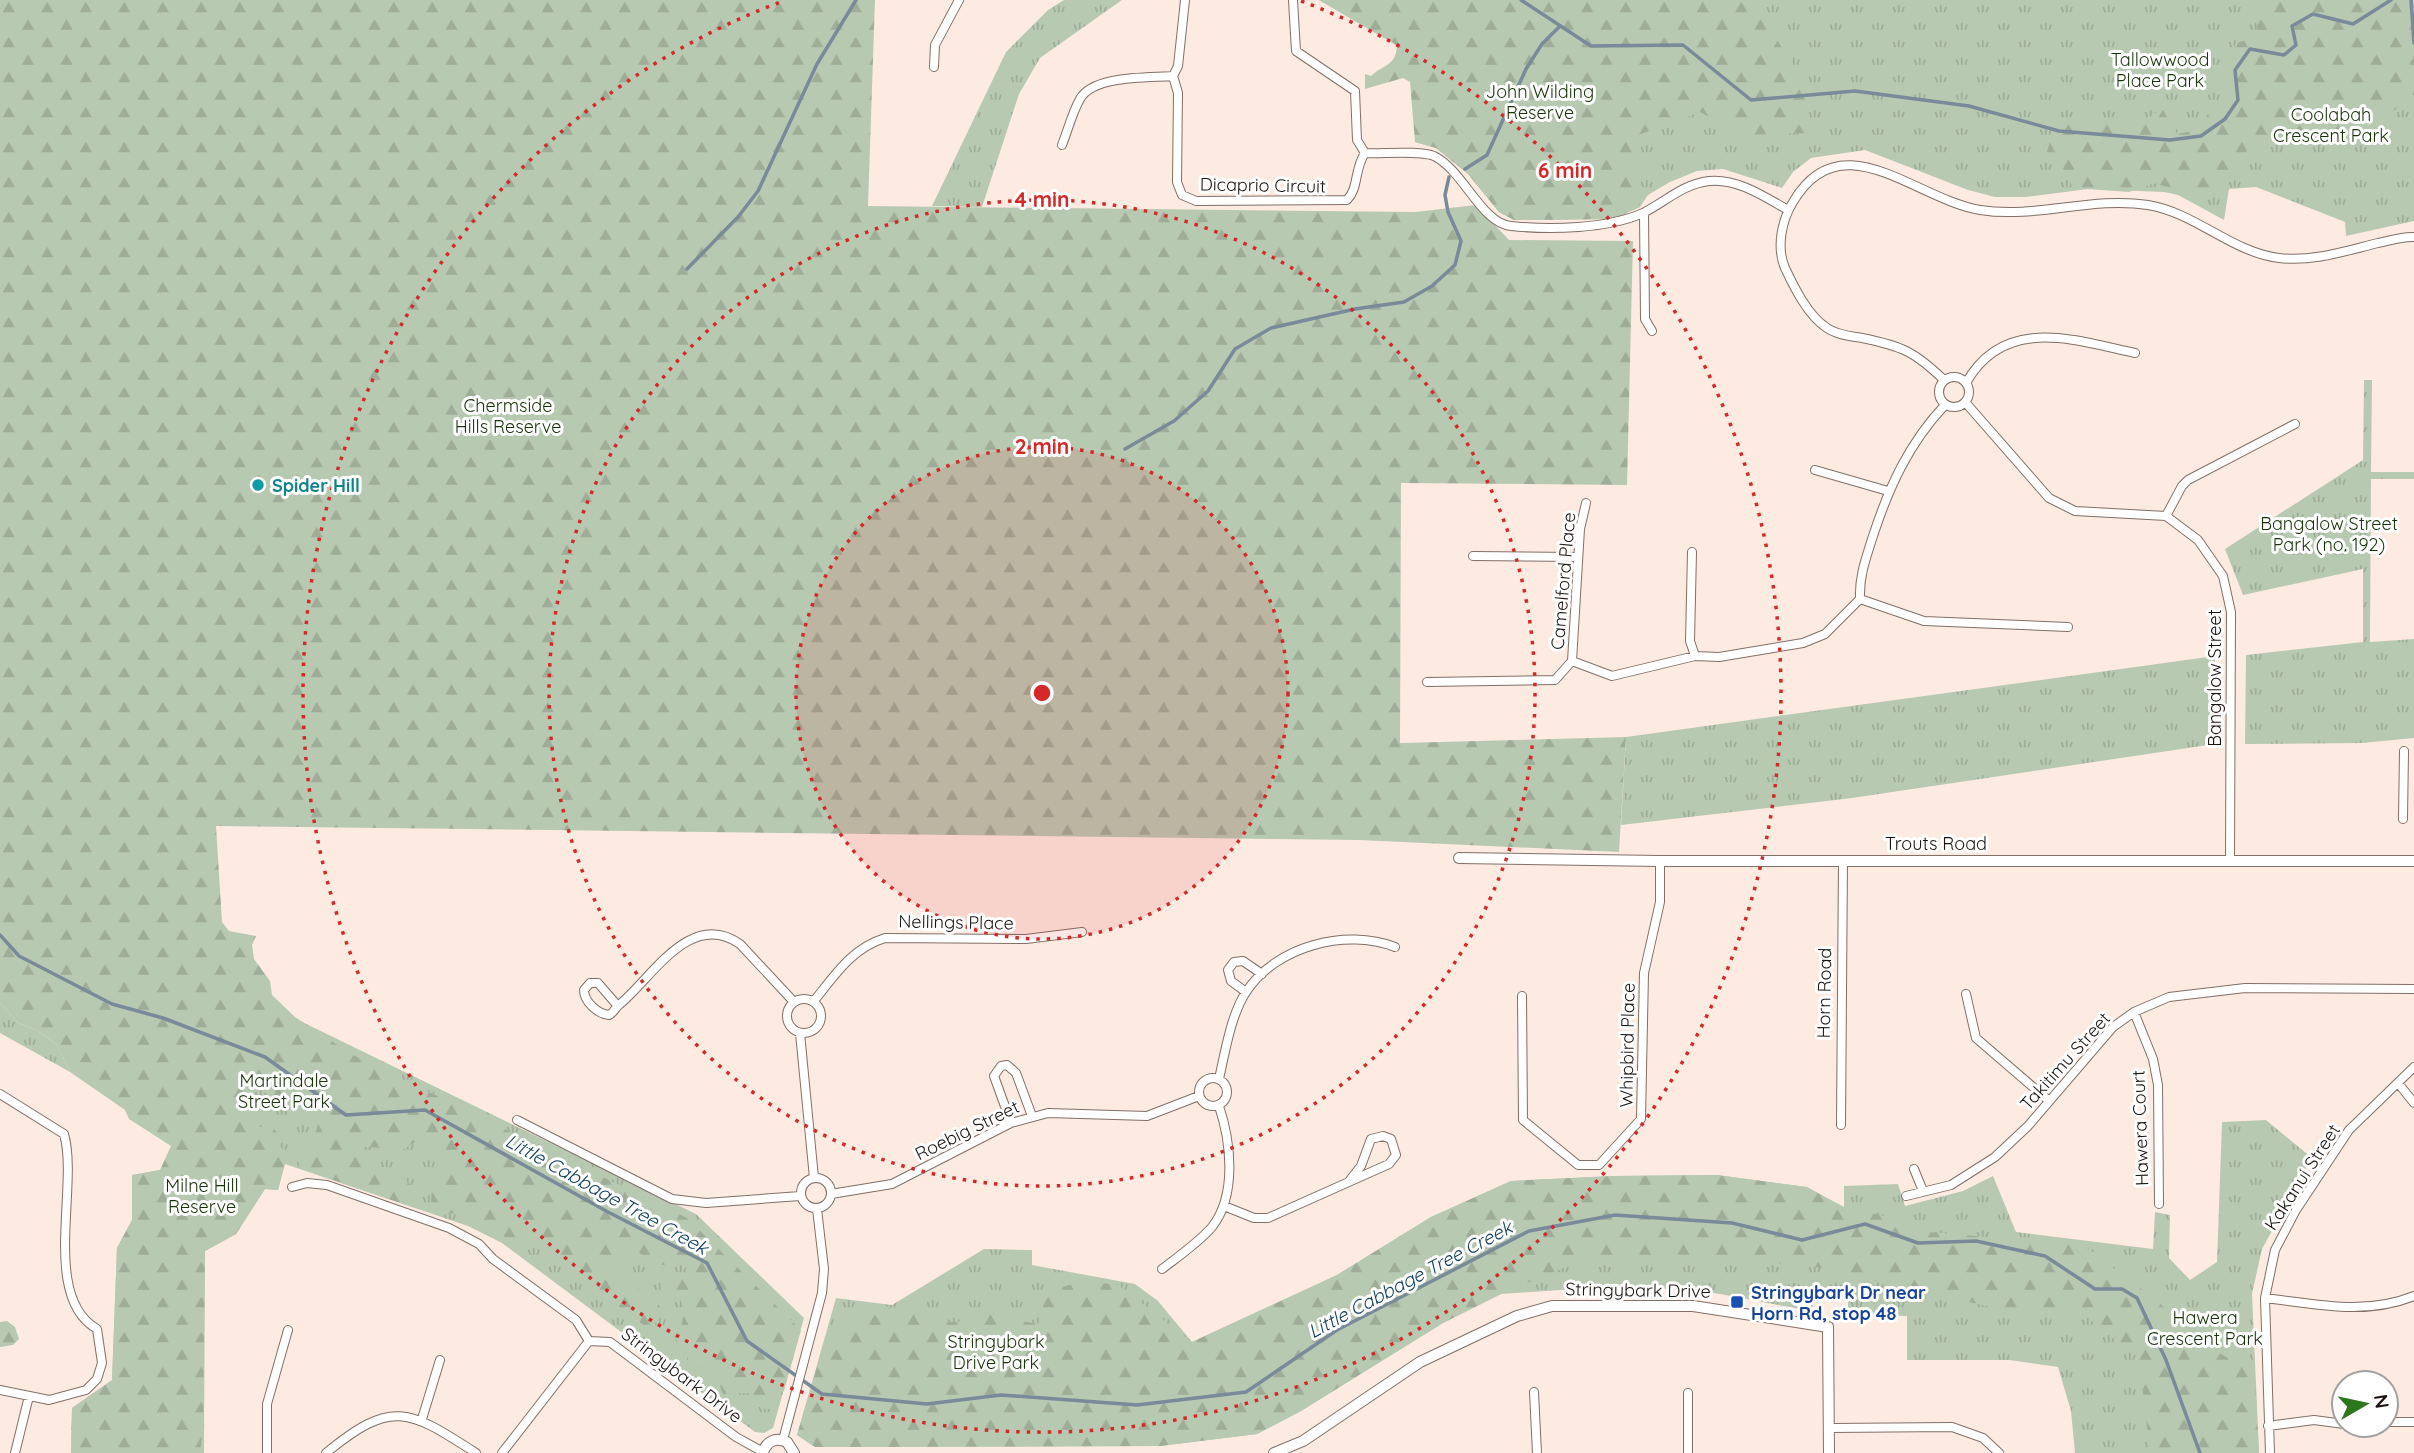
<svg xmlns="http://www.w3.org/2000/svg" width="2414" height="1453" font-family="Quicksand,sans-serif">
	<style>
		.grass { fill: url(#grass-tufts) }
		.forest { fill: url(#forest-firs) }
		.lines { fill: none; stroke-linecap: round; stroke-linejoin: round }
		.stream { stroke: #798a9a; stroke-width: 3.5 }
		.minor-casing { stroke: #826f65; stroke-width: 10 }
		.tertiary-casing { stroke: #826f65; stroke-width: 12 }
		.minor { stroke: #fff; stroke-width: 8 }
		.tertiary { stroke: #fff; stroke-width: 10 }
		.ring { fill: none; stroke: #d62828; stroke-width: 3.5; stroke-dasharray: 3.5 7 }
		.culture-dot { fill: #0f9aa8; stroke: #fff; stroke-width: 2.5 }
		.transit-dot { fill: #1a4fb4; stroke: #fff; stroke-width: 2.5 }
		.labels { text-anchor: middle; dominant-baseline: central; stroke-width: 6; stroke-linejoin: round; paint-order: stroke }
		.park-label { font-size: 18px; fill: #173409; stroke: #fff }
		.street-label { font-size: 18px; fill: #1a130f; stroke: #fff }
		.culture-label { font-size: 18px; font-weight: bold; fill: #0d838f; stroke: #fff; text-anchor: start }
		.transit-label { font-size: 18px; font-weight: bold; fill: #164399; stroke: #fff; text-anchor: start }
		.water-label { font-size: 19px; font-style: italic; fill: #103f60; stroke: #fff }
		.centre { fill: #d62828; stroke: #fff; stroke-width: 3.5 }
		.ring-label { font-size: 21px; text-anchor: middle; font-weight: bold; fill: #d62828; stroke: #fff; stroke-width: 6; stroke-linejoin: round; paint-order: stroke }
	</style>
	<defs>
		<pattern id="grass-tufts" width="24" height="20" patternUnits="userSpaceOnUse" patternTransform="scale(1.75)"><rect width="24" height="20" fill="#b8c9b2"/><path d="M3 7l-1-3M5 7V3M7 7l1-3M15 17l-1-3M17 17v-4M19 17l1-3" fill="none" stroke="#9eac98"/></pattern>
		<pattern id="forest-firs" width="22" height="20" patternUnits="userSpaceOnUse" patternTransform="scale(1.75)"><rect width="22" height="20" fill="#b8c9b2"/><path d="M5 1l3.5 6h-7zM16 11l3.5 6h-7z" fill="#9eac98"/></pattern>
	</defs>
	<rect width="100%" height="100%" fill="#fdebe2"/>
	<path class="grass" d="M 1064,0 L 1122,0 L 1040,58 L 1019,94 L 982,207 L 932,206 L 1006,52 L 1048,10 Z
		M 1319,0 L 2330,0 L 2414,43 L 2414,221 L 2346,236 L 2345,222 L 2256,187 L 2229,189 L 2224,220 L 2178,195 L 2164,192 L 2088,189 L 2026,197 L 1995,197 L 1968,190 L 1865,150 L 1811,158 L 1793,172 L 1782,188 L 1723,169 L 1697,171 L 1670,182 L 1648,195 L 1640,207 L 1613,219 L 1514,220 L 1499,212 L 1468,174 L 1436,148 L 1415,142 L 1418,58 Z
		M 2364,380 L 2372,380 L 2371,472 L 2414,472 L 2414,479 L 2371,479 L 2370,642 L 2414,639 L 2414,738 L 2362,743 L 2245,744 L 2246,655 L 2363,642 L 2363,569 L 2243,595 L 2225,549 L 2363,460 Z
		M 2215,656 L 2215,744 L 1852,798 L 1621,825 L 1626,737 Z
		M 247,995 L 696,1214 L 804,1318 L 773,1428 L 764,1433 L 755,1432 L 502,1243 L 468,1226 L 285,1164 L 278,1190 L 265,1189 L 236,1234 L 205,1251 L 204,1453 L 71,1453 L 72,1408 L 112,1380 L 117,1248 L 132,1220 L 132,1175 L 160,1170 L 185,1135 Z
		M 0,1002 L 17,1022 L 38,1031 L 57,1045 L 70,1072 L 0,1033 Z
		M 2266,1120 L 2312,1158 L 2262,1249 L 2252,1294 L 2259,1453 L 2075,1453 L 2071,1411 L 2058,1367 L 2009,1360 L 1907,1360 L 1907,1316 L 1848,1315 L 1848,1300 L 1824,1299 L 1824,1292 L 1817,1294 L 1812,1308 L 1805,1310 L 1693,1289 L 1590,1288 L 1501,1294 L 1443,1323 L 1301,1411 L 1257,1434 L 1160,1446 L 815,1447 L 797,1435 L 836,1298 L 892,1305 L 984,1249 L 1032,1250 L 1032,1265 L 1135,1284 L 1158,1301 L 1192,1342 L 1337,1275 L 1431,1217 L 1511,1181 L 1613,1176 L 1717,1175 L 1807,1187 L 1844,1207 L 1844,1186 L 1898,1184 L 1905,1206 L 1963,1191 L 1993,1176 L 2016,1232 L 2153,1249 L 2155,1212 L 2170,1215 L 2169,1258 L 2190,1280 L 2217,1262 L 2222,1122 Z"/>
	<path class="forest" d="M 0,0 L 875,0 L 868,206 L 1415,212 L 1476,205 L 1509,240 L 1633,241 L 1627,485 L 1401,483 L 1400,743 L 1626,737 L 1619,852 L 1359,840 L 216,826 L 222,922 L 229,931 L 256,936 L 252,945 L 254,959 L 270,981 L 272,995 L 295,1017 L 351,1054 L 687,1218 L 801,1330 L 784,1391 L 777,1395 L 771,1409 L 761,1409 L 752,1393 L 723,1394 C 720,1388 720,1383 717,1377 C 712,1366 696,1369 687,1362 L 687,1356 L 670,1331 L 675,1326 L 681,1327 L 685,1309 L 680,1299 L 662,1292 L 659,1275 L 668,1274 L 694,1281 L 695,1275 L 681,1264 L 660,1265 L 639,1253 L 609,1256 L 608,1267 L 626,1276 L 627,1285 C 646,1291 674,1303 653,1326 L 645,1326 L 527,1240 C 504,1243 491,1227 470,1218 C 459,1213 449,1213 437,1212 L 431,1206 L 432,1179 L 447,1173 L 460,1173 L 463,1168 L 457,1160 L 420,1139 L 404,1149 L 364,1147 L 364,1153 C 374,1158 379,1164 387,1171 C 402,1183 404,1175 420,1195 L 418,1209 L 298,1168 C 305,1151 321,1133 318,1113 L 291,1097 L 269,1097 L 261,1088 L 247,1088 L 240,1098 L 252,1127 L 272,1127 L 279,1134 L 280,1146 L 287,1154 L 278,1190 L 265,1189 L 236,1234 L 205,1251 L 203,1427 L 200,1453 L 71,1453 L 72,1408 L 112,1380 L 117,1248 L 132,1220 L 132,1175 L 160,1170 L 171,1146 L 129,1119 L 125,1110 L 70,1072 L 57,1045 L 38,1031 L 17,1022 L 0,1002 Z
		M 1319,0 L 1750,0 L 1803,79 L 1813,133 L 1742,135 L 1700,112 L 1633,137 L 1640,207 L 1613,219 L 1514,220 L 1499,212 L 1468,174 L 1436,148 L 1415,142 L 1410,82 L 1403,78 L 1365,89 L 1365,74 L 1371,76 C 1383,64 1396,67 1397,45 Z
		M 2272,0 L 2414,0 L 2414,95 L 2411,94 C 2380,131 2330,146 2282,147 L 2277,132 L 2249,142 L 2242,168 L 2200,197 L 2154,183 L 2129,192 L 2073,188 L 2065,171 L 2047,152 L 2055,123 L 2140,124 L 2162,108 L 2177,134 L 2202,129 L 2211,105 L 2229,106 L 2226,84 L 2235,44 L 2258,35 L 2255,12 Z
		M 1717,1175 L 1807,1187 L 1844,1208 L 1881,1215 L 1916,1231 L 2083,1245 L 2157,1301 L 2202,1342 L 2255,1375 L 2259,1453 L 2150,1453 L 2139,1358 L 2079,1311 L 2000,1309 L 1816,1267 L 1716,1257 L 1582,1260 L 1501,1294 L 1443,1323 L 1301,1411 L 1257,1434 L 1160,1446 L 815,1447 L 797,1435 L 827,1333 L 841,1326 L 862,1323 L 861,1310 L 868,1304 L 912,1310 L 929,1324 L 965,1321 L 994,1308 L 1011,1319 L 1038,1324 L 1047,1291 L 1084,1281 L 1118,1285 L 1192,1342 L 1337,1275 L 1431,1217 L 1511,1181 L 1613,1176 Z
		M 7,1321 L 15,1327 L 19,1339 L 13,1345 L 0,1347 L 0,1322 Z"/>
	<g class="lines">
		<path class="stream" d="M 1521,0 L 1591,46 L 1683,45 L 1751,100 L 1855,91 L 1969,106 L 2059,131 L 2170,140 L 2201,136 L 2225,119 L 2238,100 L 2235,70 L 2250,49 L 2284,55 L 2296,45 L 2292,26 L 2313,14 L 2353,24 L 2391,0
			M 2411,0 L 2414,43
			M 1465,169 L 1487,155 L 1526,69 L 1542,44 L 1560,26
			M 687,269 L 738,217 L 758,191 L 817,64 L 856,0
			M 1125,449 L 1174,421 L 1208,391 L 1235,349 L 1271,328 L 1355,309 L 1404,302 L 1432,286 L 1455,265 L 1461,241 L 1448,212 L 1445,195 L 1449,177
			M 0,935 L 19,956 L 112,1004 L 163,1018 L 265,1057 L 346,1115 L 425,1110 L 608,1212 L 707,1263 L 747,1341 L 822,1394 L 927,1404 L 1001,1395 L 1137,1405 L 1246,1392 L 1337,1330 L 1529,1231 L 1615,1215 L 1732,1223 L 1802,1240 L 1865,1224 L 1918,1243 L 1976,1241 L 2045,1256 L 2095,1289 L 2122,1289 L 2137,1298 L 2166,1360 L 2200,1453"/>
		<defs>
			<path id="minor" d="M 1185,0 L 1178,66 L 1173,76 L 1178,93 L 1177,182 L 1182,195 L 1196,201 L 1347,200 C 1359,188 1354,169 1365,153 L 1357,140 L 1355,91 L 1296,51 L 1293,0
				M 934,67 L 935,45 L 959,0
				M 1062,145 C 1068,130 1072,113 1080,99 C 1093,75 1149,78 1173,76
				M 1365,153 C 1381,154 1420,150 1434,156 C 1463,170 1482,224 1511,226 C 1550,230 1607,229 1643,213 C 1665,202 1683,184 1709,181 C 1737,178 1765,197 1788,210
				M 1644,213 L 1645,319 L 1652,331
				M1939 392a15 15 0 1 1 30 0a15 15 0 1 1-30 0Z
				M 1944,380 C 1915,352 1902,346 1862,338 C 1851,336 1837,335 1827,328 C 1808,316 1794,287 1785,268 C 1776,247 1782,220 1793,202 C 1841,120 1915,199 1980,210 C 2037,219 2091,196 2148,205 C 2196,213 2231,252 2279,258 C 2313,262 2345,251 2378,243 C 2389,241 2402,236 2414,237
				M 1966,383 C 2004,315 2074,340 2135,353
				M 1965,402 L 2049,498 L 2075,511 L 2166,516 L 2198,540 L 2223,576 L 2231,612 L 2230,860
				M 1815,470 L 1888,491
				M 2166,516 L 2182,486 L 2188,480 L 2295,424
				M 1692,552 L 1690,641 L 1695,656
				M 1473,556 L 1578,557
				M 1860,599 L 1924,621 L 2068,627
				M 1572,661 L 1580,529 L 1586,503
				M 1427,682 L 1555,680 L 1572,661 L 1612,676 L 1695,656 L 1719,657 L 1803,643 L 1825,634 L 1860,599 C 1859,576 1866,558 1873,536 C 1889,487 1909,443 1945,405
				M 2403,819 L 2404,751
				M 1246,992 L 1231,981 L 1228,970 L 1234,962 L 1243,961 L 1262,974
				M 1966,994 L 1976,1038 L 2048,1100
				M 1522,996 L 1523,1120 L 1578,1165 L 1599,1165 L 1641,1119 L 1644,973 L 1660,902 L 1660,861
				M787 1016a17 17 0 1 1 34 0a17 17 0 1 1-34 0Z
				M 814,1001 C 835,975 852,948 885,938 L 1026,939 L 1082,932
				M 617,1005 L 598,983 L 590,983 L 584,990 C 584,1002 598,1014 609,1015 C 615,1012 615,1007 620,1004 C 652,978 690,909 740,944 L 794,1002
				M 2134,1012 L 2153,1059 L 2158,1085 L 2159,1204
				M 800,1033 L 814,1178
				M1199 1092a14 14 0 1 1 28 0a14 14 0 1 1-28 0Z
				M 1219,1079 C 1225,1052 1231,1015 1246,992 C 1276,946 1346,928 1395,947
				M 2398,1083 L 2414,1103
				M 0,1094 L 64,1134 C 79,1186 41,1297 97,1329 L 102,1363 L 97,1379 L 86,1390 L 49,1400 L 0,1390
				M 517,1120 L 672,1199 L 706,1203 L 800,1196
				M 1011,1123 L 994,1076 L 1001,1066 L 1007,1065 L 1016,1073 L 1032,1116
				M 1841,1125 L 1843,860
				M 1914,1169 L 1923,1191
				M801 1193a15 15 0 1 1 30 0a15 15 0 1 1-30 0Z
				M 292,1187 L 307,1183 L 327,1185 L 449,1228 L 479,1244 L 493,1259 L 576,1320 L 589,1341 L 610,1342 L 736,1437 L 763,1452
				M 831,1194 L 892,1184 L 1011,1123 L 1048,1113 L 1147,1116 L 1199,1096
				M 1906,1196 L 1951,1185 L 1995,1157 L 2028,1126 L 2113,1027 L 2134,1012 L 2169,997 L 2245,988 L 2414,989
				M 1224,1206 L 1254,1218 L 1268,1218 L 1389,1164 L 1396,1155 L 1391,1139 L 1383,1136 L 1371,1139 L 1361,1166 L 1350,1180
				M 1162,1269 C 1179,1256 1198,1243 1212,1227 C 1237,1195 1231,1142 1219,1106
				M 2265,1298 C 2316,1304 2365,1316 2414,1296
				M 1534,1392 L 1537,1453
				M 422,1419 L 440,1360
				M 2386,1422 L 2414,1422
				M 2268,1426 L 2314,1420 L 2344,1424
				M 1830,1428 L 1952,1427 L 1983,1438 L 1999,1453
				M 783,1440 L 822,1293 L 824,1269 L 817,1209
				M 15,1453 L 29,1396
				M 267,1453 L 267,1404 L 288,1330
				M 326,1453 C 392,1399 408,1409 476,1453
				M 502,1453 L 589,1341
				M 1688,1453 L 1688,1393
				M 2270,1453 L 2265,1298 L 2275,1250 L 2296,1210 L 2349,1130 L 2414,1067"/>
			<path id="tertiary" d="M 1459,858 L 1660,861 L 2414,861
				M 763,1453 C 766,1441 776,1437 787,1442 L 794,1453
				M 1274,1453 L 1303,1441 L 1420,1362 L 1517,1316 L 1552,1306 L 1693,1306 L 1828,1327 L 1829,1453"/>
		</defs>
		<use href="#minor" class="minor-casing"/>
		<use href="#tertiary" class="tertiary-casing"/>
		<use href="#minor" class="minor"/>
		<use href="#tertiary" class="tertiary"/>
	</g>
	<circle cx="1042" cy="693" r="246" fill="#d62828" fill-opacity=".12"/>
	<g class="ring">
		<circle cx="1042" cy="693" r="246"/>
		<circle cx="1042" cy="693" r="493"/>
		<path d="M1301 1A739 739 0 1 1 783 1"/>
	</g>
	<circle class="culture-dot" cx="258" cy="485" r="7"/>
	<rect class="transit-dot" x="1730" y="1295" width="14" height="14" rx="3.5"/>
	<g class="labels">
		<g class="park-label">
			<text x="2160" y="59">Tallowwood<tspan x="2160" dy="21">Place Park</tspan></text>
			<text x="1540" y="91">John Wilding<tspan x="1540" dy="21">Reserve</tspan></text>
			<text x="2331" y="114">Coolabah<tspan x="2331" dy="21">Crescent Park</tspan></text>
			<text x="508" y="405">Chermside<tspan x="508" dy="21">Hills Reserve</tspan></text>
			<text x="2329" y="523">Bangalow Street<tspan x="2329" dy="21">Park (no. 192)</tspan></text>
			<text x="284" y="1080">Martindale<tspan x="284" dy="21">Street Park</tspan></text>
			<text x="202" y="1185">Milne Hill<tspan x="202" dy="21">Reserve</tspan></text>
			<text x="2205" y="1317">Hawera<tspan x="2205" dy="21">Crescent Park</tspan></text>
			<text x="996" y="1341">Stringybark<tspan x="996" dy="21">Drive Park</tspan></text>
		</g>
		<g class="street-label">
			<text transform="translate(1263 185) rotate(1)">Dicaprio Circuit</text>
			<text transform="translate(1563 581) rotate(-85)">Camelford Place</text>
			<text transform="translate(2214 678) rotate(-90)">Bangalow Street</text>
			<text x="1936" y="843">Trouts Road</text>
			<text transform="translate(956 922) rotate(1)">Nellings Place</text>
			<text transform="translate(1824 993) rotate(-89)">Horn Road</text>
			<text transform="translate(1627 1045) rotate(-89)">Whipbird Place</text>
			<text transform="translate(2065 1061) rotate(-48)">Takitimu Street</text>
			<text transform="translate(2140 1128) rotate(-92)">Hawera Court</text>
			<text transform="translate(967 1130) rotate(-26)">Roebig Street</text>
			<text transform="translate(2302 1177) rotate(-57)">Kakanui Street</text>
			<text transform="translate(1638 1290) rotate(1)">Stringybark Drive</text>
			<text transform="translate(682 1375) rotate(37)">Stringybark Drive</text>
		</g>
		<g class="culture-label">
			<text x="272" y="485">Spider Hill</text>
		</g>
		<g class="transit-label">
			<text x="1751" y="1292">Stringybark Dr near<tspan x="1751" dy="21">Horn Rd, stop 48</tspan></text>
		</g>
		<g class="water-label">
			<text transform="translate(607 1194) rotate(29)">Little Cabbage Tree Creek</text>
			<text transform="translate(1410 1279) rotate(-28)">Little Cabbage Tree Creek</text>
		</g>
	</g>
	<circle cx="1042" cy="693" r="10" class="centre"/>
	<g class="ring-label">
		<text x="1565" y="178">6 min</text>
		<text x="1042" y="207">4 min</text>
		<text x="1042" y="454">2 min</text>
	</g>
	<g transform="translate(2365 1404) rotate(81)"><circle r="33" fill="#ffffff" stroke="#a3a19f" stroke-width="2"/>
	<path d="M0-5L12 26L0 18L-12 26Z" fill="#2c761c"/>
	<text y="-10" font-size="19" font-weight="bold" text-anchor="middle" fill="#1a130f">N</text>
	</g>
</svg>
